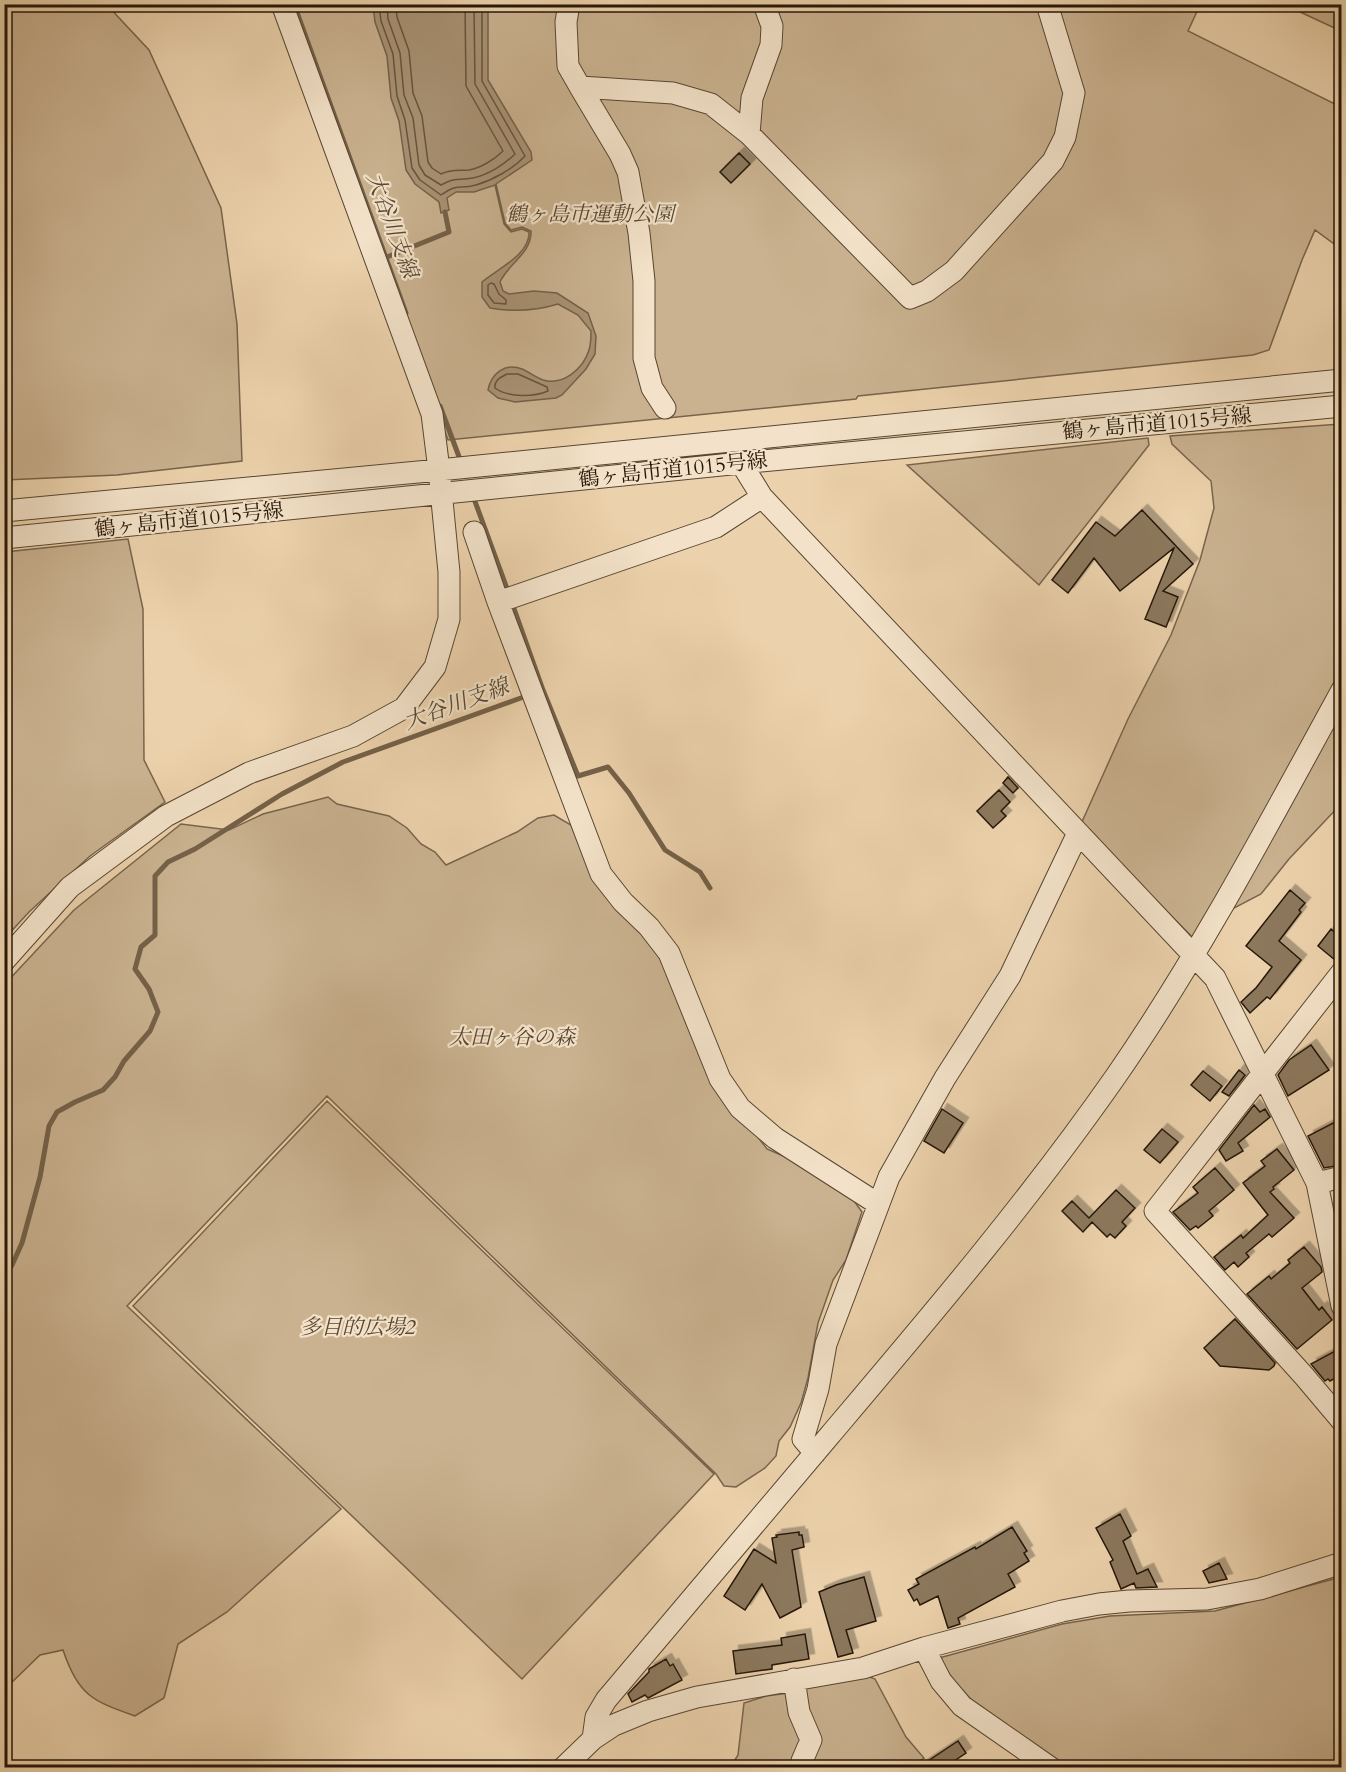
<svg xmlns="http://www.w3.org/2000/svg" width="1346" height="1772" font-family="Cardo,'Noto Serif JP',serif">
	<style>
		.green { fill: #cab290; stroke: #78644c; stroke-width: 1.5 }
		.water { fill: #a89274; stroke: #746149; stroke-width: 1.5 }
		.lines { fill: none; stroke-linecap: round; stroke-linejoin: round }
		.shore { stroke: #66543e; stroke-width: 1.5 }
		.stream { stroke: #746149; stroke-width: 5 }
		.building { fill: #8c785d; stroke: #251708; stroke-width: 1.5; filter: url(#shadow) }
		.minor-casing { stroke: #574631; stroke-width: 23 }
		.minor { stroke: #f3e2c9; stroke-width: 21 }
		.labels { text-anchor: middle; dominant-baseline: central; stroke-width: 4.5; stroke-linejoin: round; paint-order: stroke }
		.park-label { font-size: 21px; font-style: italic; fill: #574631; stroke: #f3e2c9 }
		.street-label { font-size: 21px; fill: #251708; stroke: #f3e2c9 }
		.water-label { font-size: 22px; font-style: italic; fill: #594833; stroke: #f3e2c9 }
	</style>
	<defs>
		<filter id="shadow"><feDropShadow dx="5.5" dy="-5.5" stdDeviation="0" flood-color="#0004"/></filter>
	</defs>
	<rect width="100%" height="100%" fill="#ecd2ac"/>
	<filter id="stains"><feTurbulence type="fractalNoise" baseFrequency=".00333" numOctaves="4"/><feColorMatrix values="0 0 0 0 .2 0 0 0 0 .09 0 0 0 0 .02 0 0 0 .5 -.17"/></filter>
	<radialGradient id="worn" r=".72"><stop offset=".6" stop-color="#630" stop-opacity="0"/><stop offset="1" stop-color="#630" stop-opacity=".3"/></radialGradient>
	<path class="green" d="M 4,5 L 107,5 L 149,50 L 221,208 L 237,324 L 242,461 L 117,475 L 5,480 Z
		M 288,5 L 1200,5 L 1188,31 L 1341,107 L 1341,249 L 1315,230 L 1302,260 L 1269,350 L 1253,355 L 858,396 L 856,399 L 448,440 Z
		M 1285,5 L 1341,5 L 1341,31 Z
		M 1341,424 L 1341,804 L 1289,859 L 1261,894 L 1232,909 L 1198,943 L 1081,824 L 1128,719 L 1171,635 L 1200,560 L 1214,508 L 1211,481 L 1172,444 L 1170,436 Z
		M 1148,438 L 1149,445 L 1039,585 L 907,465 Z
		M 128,539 L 143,609 L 144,760 L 165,802 L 90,856 L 29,912 L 5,938 L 5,552 Z
		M 328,797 L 337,804 L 389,816 L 407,828 L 421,844 L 435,852 L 446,865 L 517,832 L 538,818 L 554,815 L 571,825 L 586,862 L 646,929 L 753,1131 L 767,1149 L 790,1159 L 852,1198 L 862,1212 L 846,1260 L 833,1280 L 818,1323 L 808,1378 L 801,1403 L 790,1427 L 779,1441 L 776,1456 L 765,1468 L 736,1487 L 724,1486 L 716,1474 L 327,1096 L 127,1306 L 341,1509 L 227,1612 L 178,1644 L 164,1698 L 135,1716 C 92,1701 78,1695 63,1650 L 40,1655 L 5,1689 L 4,985 L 74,910 L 181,824 L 229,830 L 263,814 Z
		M 327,1101 L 714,1474 L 522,1679 L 133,1306 Z
		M 1341,1577 L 1341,1767 L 1061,1767 L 1059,1761 L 978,1707 L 951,1678 L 939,1658 L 1062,1624 L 1110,1616 L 1215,1611 Z
		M 862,1674 L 875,1679 L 906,1737 L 924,1758 L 911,1767 L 808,1767 L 809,1724 L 804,1690 L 820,1683 Z
		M 789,1693 L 803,1734 L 795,1767 L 730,1768 L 738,1755 L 744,1703 L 766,1696 Z"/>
	<path class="water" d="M 373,5 L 488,5 L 488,80 L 531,152 L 532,160 L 496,184 L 505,223 L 511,230 L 522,227 L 531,231 C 532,253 508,264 500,282 L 503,291 L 509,294 L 534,291 L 557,293 L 588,313 L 596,336 L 595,354 L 586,369 L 562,395 L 556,398 L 515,402 L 498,398 L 488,390 C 491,374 505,362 522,369 C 529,372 535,377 543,380 C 563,386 583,369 589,350 C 591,344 591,337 591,331 L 578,315 L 558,304 C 535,311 513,312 490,308 L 482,297 L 482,282 C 497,269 530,255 529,232 L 522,229 L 511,232 L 504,224 L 495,185 L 474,192 L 456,192 L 447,198 L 449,210 L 441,213 L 439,202 L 415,184 L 406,170 L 399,121 L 391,98 L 387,56 L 375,22 Z"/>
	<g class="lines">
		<path class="shore" d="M 379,4 L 381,21 L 393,54 L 397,96 L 405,120 L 412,168 L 420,180 L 441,195 C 460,182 458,190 476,185 C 493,180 513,169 525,156 L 482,81 L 482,4
			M 387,4 L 388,19 L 400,53 L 404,95 L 413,118 L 419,165 L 425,175 L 441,185 C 458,176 457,181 473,178 C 488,175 505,164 515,154 L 475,84 L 474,4
			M 396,4 L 397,17 L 409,51 L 413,93 L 422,116 L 428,162 L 432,168 L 441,174 C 451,169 459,171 469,170 C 481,168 495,159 503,151 L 466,86 L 465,4
			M 491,283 L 494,284 L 499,294 L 506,300 L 506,304 L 494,303 L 488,295 L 488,285 Z
			M 507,374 L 518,374 L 547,387 L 548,391 C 534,397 509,398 495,388 C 494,380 501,377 507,374 Z"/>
		<path class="stream" d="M 294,4 L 406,313
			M 387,257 L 449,232 L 445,212
			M 440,406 L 461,462
			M 473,496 L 509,594
			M 512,603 L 543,690 L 537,692
			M 543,690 L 578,776 L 608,767 L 629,793 L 665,850 L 700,872 L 710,888
			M 4,1277 L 12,1265 L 22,1243 L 40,1177 L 49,1126 L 57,1112 L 75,1102 L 103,1090 L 115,1077 L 124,1061 L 150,1031 L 158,1012 L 149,989 L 135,969 L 141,947 L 155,935 L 155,876 L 168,862 L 195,849 L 282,794 L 343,762 L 529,695"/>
	</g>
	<path class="building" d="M 739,153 L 750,164 L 731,183 L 720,172 Z
		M 1142,510 L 1193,564 L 1163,591 L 1178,597 L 1166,627 L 1145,619 L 1174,548 L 1120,591 L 1094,558 L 1068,593 L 1052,580 L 1096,522 L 1115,536 Z
		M 1008,777 L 1018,788 L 1013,793 L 1003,783 Z
		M 999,790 L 1010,802 L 1001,811 L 1006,816 L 993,828 L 977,811 Z
		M 1290,890 L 1305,903 L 1299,910 L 1301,912 L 1279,941 L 1301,960 L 1270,999 L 1267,997 L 1250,1013 L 1241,1002 L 1256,988 L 1272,967 L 1246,946 Z
		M 1331,929 L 1341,938 L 1341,952 L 1335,960 L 1318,946 Z
		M 1311,1045 L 1329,1070 L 1288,1096 L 1278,1075 L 1289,1060 Z
		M 1239,1070 L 1245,1075 L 1229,1096 L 1222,1092 Z
		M 1203,1071 L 1222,1086 L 1210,1101 L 1191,1085 Z
		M 1254,1105 L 1260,1112 L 1265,1109 L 1270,1117 L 1238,1143 L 1243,1151 L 1226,1161 L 1219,1150 Z
		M 942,1109 L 963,1123 L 944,1153 L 924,1141 Z
		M 1341,1119 L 1341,1165 L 1324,1168 L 1308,1136 Z
		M 1162,1129 L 1178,1142 L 1160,1163 L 1144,1150 Z
		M 1277,1149 L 1294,1170 L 1273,1187 L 1274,1189 L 1270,1192 L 1294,1218 L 1272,1237 L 1269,1234 L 1246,1253 L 1249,1257 L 1238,1267 L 1234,1262 L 1225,1270 L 1214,1257 L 1241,1235 L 1243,1238 L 1268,1215 L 1243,1183 L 1265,1166 L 1261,1161 Z
		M 1215,1168 L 1234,1190 L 1209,1211 L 1213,1216 L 1198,1228 L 1196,1226 L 1190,1230 L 1173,1212 L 1198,1193 L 1193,1187 Z
		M 1116,1190 L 1135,1208 L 1122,1222 L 1126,1226 L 1115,1238 L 1110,1234 L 1107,1237 L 1092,1222 L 1083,1232 L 1062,1211 L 1072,1201 L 1089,1218 Z
		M 1304,1247 L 1321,1267 L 1322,1272 L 1302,1288 L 1319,1310 L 1322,1307 L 1332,1320 L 1297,1349 L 1247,1294 L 1269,1276 L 1271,1279 L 1290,1263 L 1288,1260 Z
		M 1235,1319 L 1275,1363 L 1274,1366 L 1269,1370 L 1220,1366 L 1204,1348 Z
		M 1337,1350 L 1341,1359 L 1341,1375 L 1330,1381 L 1328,1379 L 1325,1381 L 1311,1364 Z
		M 1120,1514 L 1131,1536 L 1123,1541 L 1137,1574 L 1148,1569 L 1157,1587 L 1136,1588 L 1134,1583 L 1121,1589 L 1110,1562 L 1113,1560 L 1096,1528 Z
		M 1012,1527 L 1027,1551 L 1024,1553 L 1029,1561 L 1008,1574 L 1015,1587 L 958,1618 L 960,1624 L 948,1628 L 938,1596 L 920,1605 L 917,1599 L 914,1601 L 908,1590 L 919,1584 L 916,1579 L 975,1547 L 976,1549 Z
		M 799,1532 L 799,1535 L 802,1535 L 804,1547 L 792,1550 L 801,1607 L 780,1618 L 762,1584 L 745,1610 L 724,1596 L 754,1549 L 776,1563 L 772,1538 L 777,1537 L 776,1535 Z
		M 1219,1563 L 1227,1579 L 1209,1583 L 1203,1571 Z
		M 864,1577 L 876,1621 L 846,1630 L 853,1653 L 838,1657 L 819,1592 L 836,1585 Z
		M 805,1634 L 809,1659 L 772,1665 L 772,1669 L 736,1674 L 733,1651 L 782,1645 L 781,1638 Z
		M 666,1659 L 670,1666 L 673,1664 L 682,1680 L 648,1698 L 645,1695 L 632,1702 L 628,1694 L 649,1672 L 649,1669 Z
		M 958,1741 L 966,1753 L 945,1767 L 919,1767 Z"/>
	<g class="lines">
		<defs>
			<path id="minor" d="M 569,4 L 566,22 L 568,66 L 580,87 L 673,93 L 711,104 L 749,134 L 752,98 L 771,45 L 772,26 L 764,4
				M 580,87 L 620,154 L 628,172 L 639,233 L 644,281 L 644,358 L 652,388 L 665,408
				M 749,134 L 910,298 L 927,291 L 954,271 L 1053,161 L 1065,137 L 1074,93 L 1047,4
				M 762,497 L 1215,978 L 1317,1183 L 1342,1306
				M 4,511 L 439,470 L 1342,380
				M 474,532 L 498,602 L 601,874 L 623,902 L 649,927 L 669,953 L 720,1079 L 740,1108 L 775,1138 L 878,1204
				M 4,538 L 741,463 L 1342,406
				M 498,602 L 716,527 L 762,497 L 741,463
				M 4,961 L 70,887 L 166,816 L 249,773 L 353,736 L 404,708 L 435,667 L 449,619 L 449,572 L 439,470 L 432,414 L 282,4
				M 1342,972 L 1155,1211 L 1304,1376 L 1342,1421
				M 1317,1183 L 1342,1177
				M 815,1453 L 803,1439 L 818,1389 L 826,1344 L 889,1177 L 945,1078 L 1010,976 L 1078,833
				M 924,1648 L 941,1681 L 962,1706 L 1051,1768
				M 794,1679 L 799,1712 L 811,1740 L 802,1761 L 802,1768
				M 593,1739 L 596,1717 L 606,1700 C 681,1612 755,1523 830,1435 C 929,1318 1028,1202 1116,1076 C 1201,953 1270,821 1342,690
				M 563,1768 L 593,1739 L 614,1725 L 648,1711 L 697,1697 L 863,1668 L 924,1648 L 1062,1611 L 1099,1604 L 1129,1601 L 1207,1599 L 1260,1589 L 1342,1563"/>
		</defs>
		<use href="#minor" class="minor-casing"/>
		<use href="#minor" class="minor"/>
	</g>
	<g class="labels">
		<g class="park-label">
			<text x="590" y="214">鶴ヶ島市運動公園</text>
			<text x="512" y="1037">太田ヶ谷の森</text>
			<text x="358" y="1327">多目的広場2</text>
		</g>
		<g class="street-label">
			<text transform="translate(1157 424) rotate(-5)">鶴ヶ島市道1015号線</text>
			<text transform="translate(673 470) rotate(-6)">鶴ヶ島市道1015号線</text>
			<text transform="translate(189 520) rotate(-6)">鶴ヶ島市道1015号線</text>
		</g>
		<g class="water-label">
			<text transform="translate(392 225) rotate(70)">大谷川支線</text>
			<text transform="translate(456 704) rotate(-20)">大谷川支線</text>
		</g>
	</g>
	<rect width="1346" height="1772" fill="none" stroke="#ecd2ac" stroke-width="24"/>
	<rect x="6" y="6" width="1334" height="1760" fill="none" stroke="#251708" stroke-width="3"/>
	<rect x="12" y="12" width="1322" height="1748" fill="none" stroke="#251708" stroke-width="1.5"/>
	<rect width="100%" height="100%" filter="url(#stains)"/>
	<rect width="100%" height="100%" fill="url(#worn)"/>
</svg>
